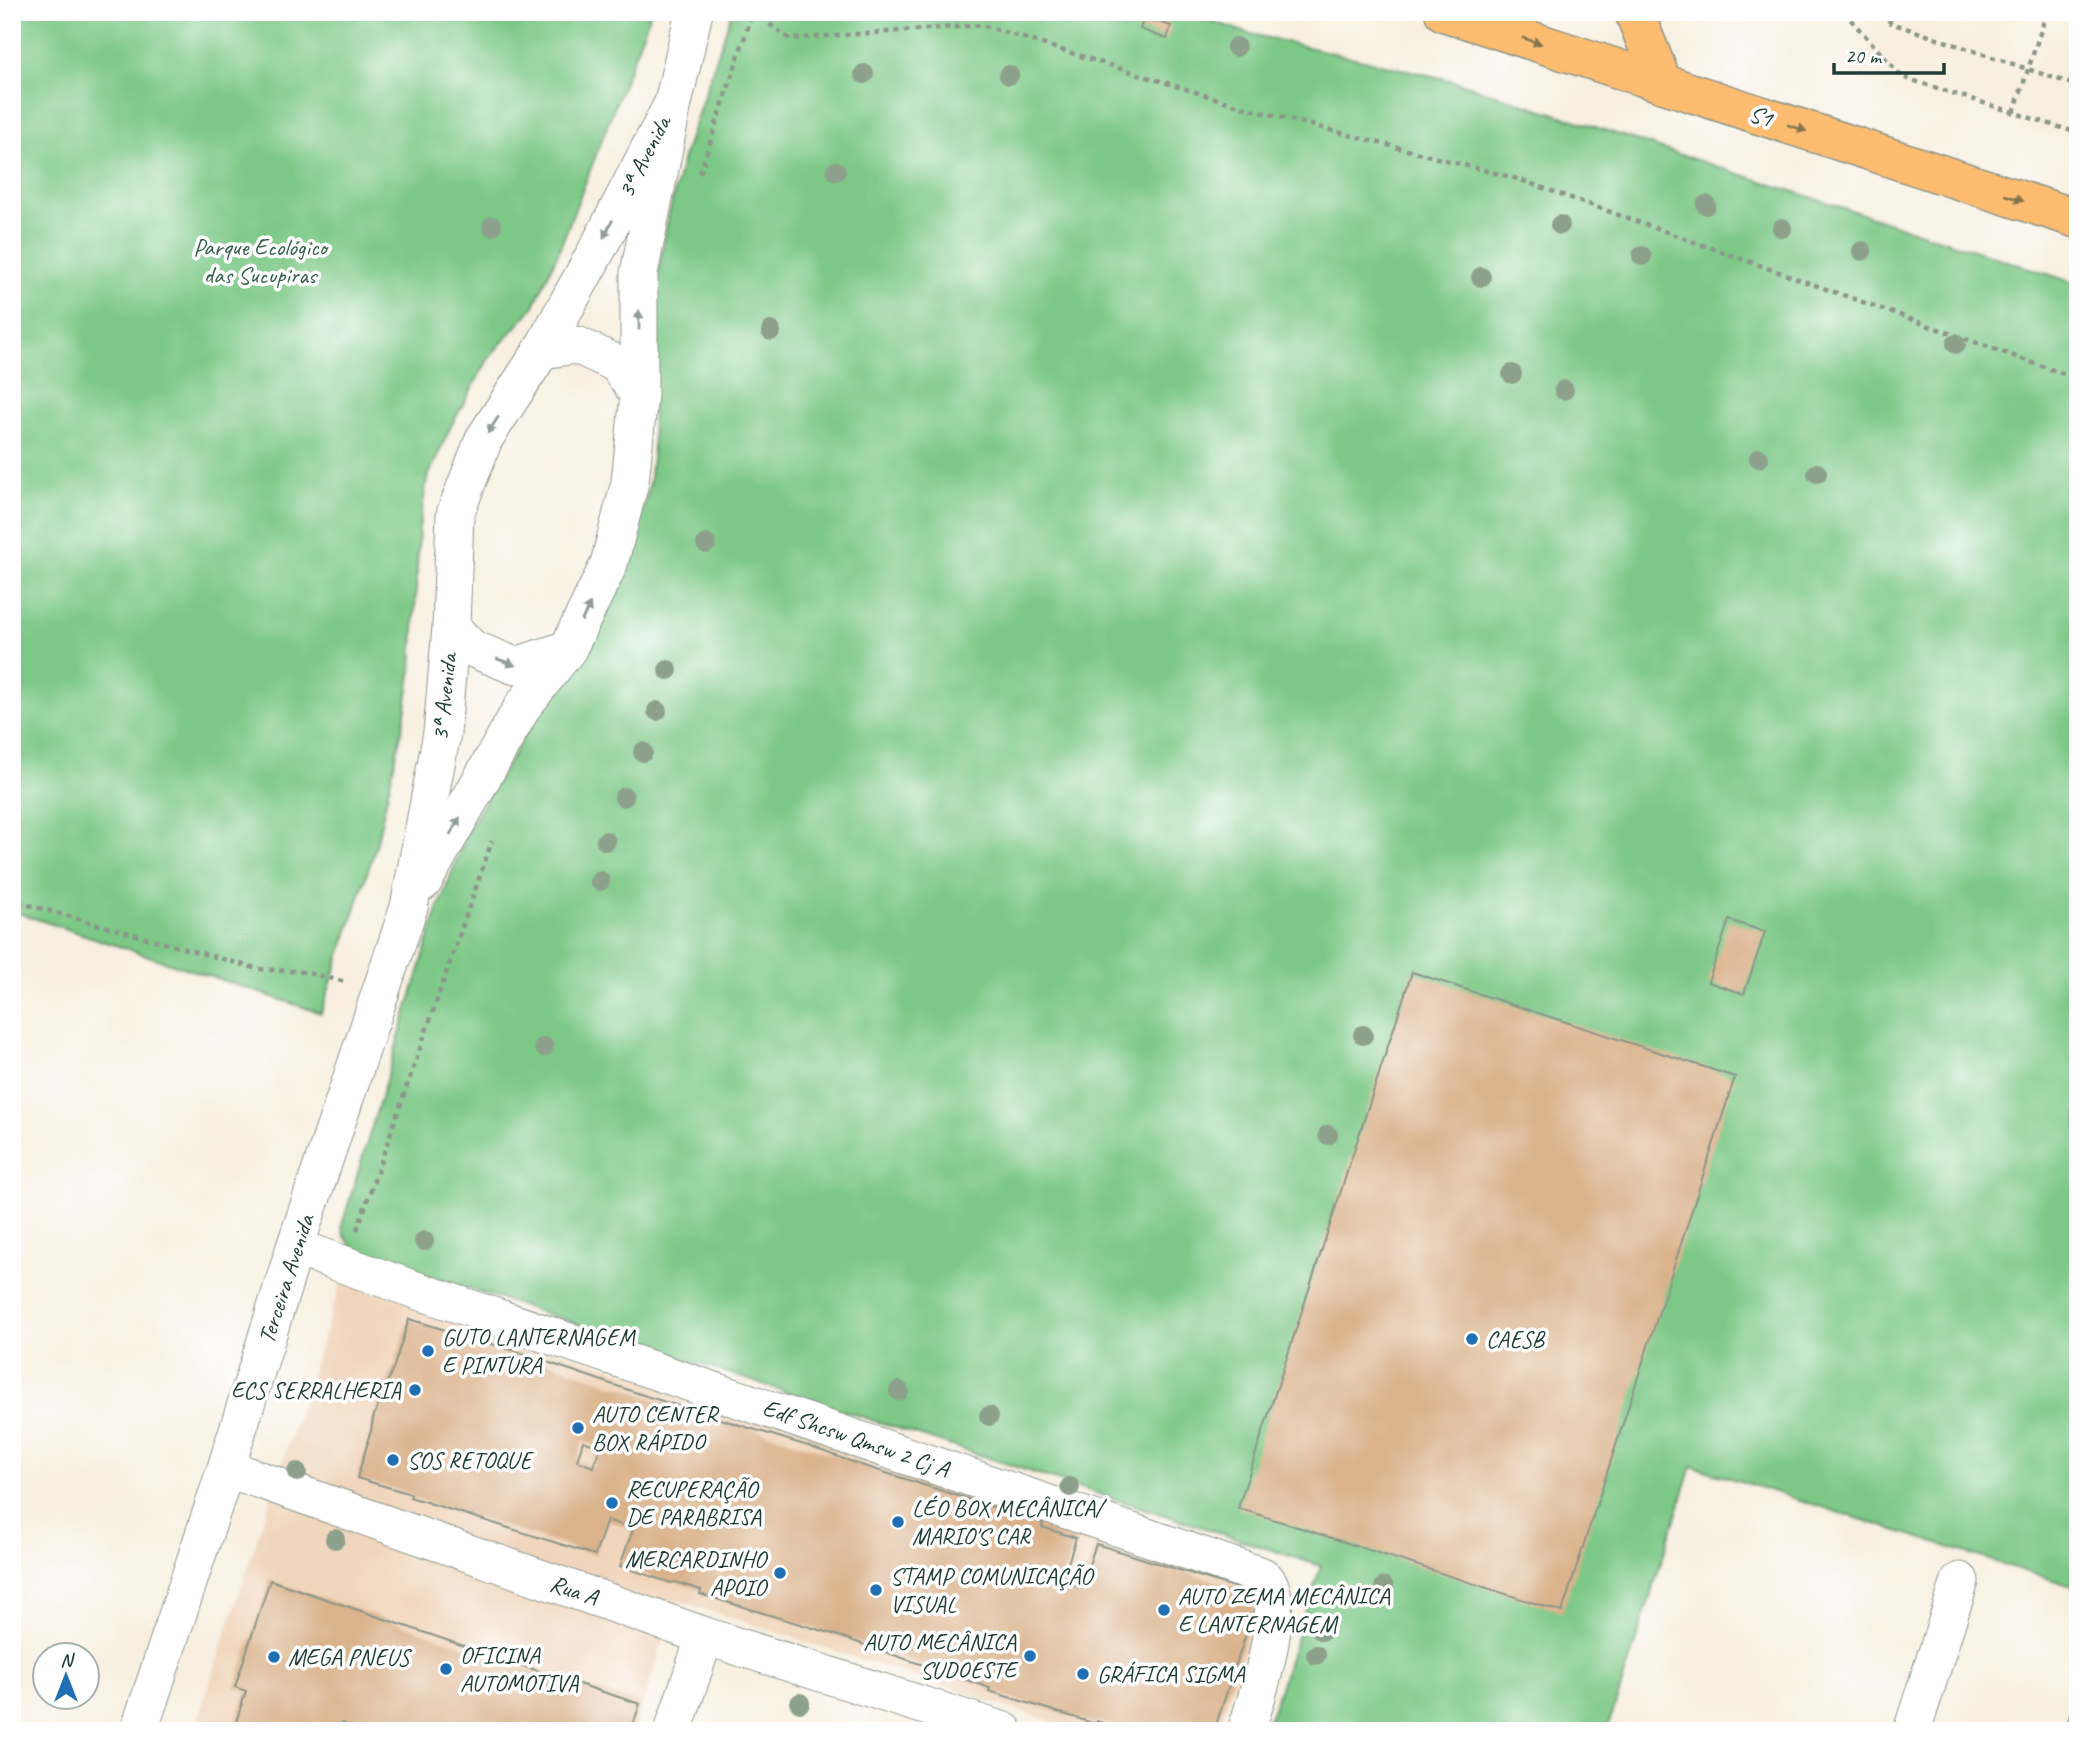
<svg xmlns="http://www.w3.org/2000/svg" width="2090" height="1743" font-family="Caveat,sans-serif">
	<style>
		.built { fill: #f0d6bc }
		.green { fill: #7bc886; stroke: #4d825d; stroke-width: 2 }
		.building { fill: #dab38c; fill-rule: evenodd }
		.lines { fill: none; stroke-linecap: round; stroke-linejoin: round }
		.minor-casing { stroke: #8c968a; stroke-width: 39 }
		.highway-casing { stroke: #8c968a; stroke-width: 41 }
		.path { stroke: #8c968a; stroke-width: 4.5; stroke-dasharray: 5 5; stroke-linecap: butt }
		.minor { stroke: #fff; stroke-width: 37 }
		.highway { stroke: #febc70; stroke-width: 38 }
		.tree { fill: #8da08c }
		.oneway { fill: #83764f }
		.oneway2 { fill: #8f9e9a }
		.poi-dot { fill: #1f6fb2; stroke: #fff; stroke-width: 2.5 }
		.labels { text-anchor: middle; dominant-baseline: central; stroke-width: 7; stroke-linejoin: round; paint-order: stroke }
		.street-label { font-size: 24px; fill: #1f3d34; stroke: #fff }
		.park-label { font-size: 24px; fill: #366048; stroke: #fff }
		.poi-label { font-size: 24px; fill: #1f3d34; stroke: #fff; text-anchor: start }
	</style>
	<rect width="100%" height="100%" fill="#fff"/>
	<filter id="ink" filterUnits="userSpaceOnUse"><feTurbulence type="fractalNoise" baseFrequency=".0143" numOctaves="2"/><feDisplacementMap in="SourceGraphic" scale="14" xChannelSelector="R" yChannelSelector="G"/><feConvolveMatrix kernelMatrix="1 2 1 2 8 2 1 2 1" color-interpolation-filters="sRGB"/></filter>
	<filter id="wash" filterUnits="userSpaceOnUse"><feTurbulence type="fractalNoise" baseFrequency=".00686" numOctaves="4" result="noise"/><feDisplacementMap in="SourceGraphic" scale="28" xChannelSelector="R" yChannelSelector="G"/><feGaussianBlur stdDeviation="1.57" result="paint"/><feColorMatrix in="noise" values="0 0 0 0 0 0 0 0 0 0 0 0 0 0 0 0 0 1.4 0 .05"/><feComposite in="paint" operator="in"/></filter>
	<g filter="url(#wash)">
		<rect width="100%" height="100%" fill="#f8efe0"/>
		<path class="built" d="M 342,1280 L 1268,1581 L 1218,1731 L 1082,1731 L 677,1600 L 634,1731 L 194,1731 Z"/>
		<path class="green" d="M 12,12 L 651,12 L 558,253 L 533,308 L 490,356 L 451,426 L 427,479 L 419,528 L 412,669 L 404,720 L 376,846 L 321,1013 L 12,911 Z
			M 732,12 L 1185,12 L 1247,33 L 1454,81 L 2078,284 L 2078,1588 L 1692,1466 L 1607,1731 L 1265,1731 L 1321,1566 L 399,1266 C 377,1258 344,1253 342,1225 L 438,909 L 468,830 L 628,564 L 649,487 L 653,447 L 651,357 L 655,292 L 668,218 L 683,158 Z"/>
		<g id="blocks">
			<path class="building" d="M 1144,17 L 1171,26 L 1167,39 L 1140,29 Z
				M 1729,920 L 1765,932 L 1744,994 L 1708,982 Z
				M 1412,972 L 1735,1077 L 1562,1612 L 1238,1508 Z
				M 409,1319 L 515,1351 L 646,1396 L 808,1446 L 858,1464 L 1043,1523 L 1042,1527 L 1076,1538 L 1062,1582 L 1081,1588 L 1096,1544 L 1259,1595 L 1214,1731 L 1126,1731 L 1097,1721 L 1096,1724 L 989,1691 L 990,1688 L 833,1634 L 700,1594 L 701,1590 L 675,1582 L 671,1583 L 620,1566 L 633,1529 L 607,1520 L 595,1555 L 410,1497 L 411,1494 L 357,1478 L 368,1442 L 367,1442 L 371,1431 L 373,1418 L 394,1366 ZM 583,1441 L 600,1447 L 593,1467 L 577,1461 Z
				M 270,1580 L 508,1661 L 640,1704 L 631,1731 L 366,1731 L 342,1723 L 339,1731 L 233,1731 L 246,1691 L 235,1687 Z
				M 2077,1693 L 2078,1731 L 2065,1731 Z"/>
		</g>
	</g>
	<g filter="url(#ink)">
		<use href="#blocks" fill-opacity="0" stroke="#8c968a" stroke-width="2"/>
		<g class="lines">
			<defs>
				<path id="minor" d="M 542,350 L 577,345 L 617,364 L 639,395
					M 451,627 L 471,648 L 515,666 L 568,649
					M 423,882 L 523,706 L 568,649 L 609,564 L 630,482 L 639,395 L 639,273 L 673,103 L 694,12
					M 295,1247 L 404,1286 L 1262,1576 C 1292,1593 1255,1704 1246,1731
					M 226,1468 L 705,1636 L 1004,1731
					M 139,1731 L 226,1468 L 295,1247 L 409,907 L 442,733 L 451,627 L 455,514 L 484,439 L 542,350 L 598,248 L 673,103
					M 673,1731 L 705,1636
					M 1912,1731 L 1960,1581"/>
				<path id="highway" d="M 1444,12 L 2078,219
					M 1634,12 L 1663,84"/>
			</defs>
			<use href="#minor" class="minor-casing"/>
			<use href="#highway" class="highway-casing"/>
			<path class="path" d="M 1844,12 L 1902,77 L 2078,133
				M 1882,12 L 1891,23 L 2078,86
				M 2014,112 L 2047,12
				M 700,173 L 753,12 L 790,39 L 982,25 L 1246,108 L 1518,179 L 2078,379
				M 12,894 L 21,903 L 258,969 L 304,972 L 346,982
				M 357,1230 L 492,841"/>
			<use href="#minor" class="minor"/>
			<use href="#highway" class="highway"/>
		</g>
		<g class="tree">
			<circle cx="1236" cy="47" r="10"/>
			<circle cx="864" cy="74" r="10"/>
			<circle cx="1009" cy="75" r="10"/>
			<circle cx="836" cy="171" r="10"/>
			<circle cx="1706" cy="205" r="10"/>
			<circle cx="1560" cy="225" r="10"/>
			<circle cx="492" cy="226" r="10"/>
			<circle cx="1782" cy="228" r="10"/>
			<circle cx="1862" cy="251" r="10"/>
			<circle cx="1642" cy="256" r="10"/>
			<circle cx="1481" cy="277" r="10"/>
			<circle cx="771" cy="331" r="10"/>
			<circle cx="1956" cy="344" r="10"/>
			<circle cx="1512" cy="374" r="10"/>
			<circle cx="1564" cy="390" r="10"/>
			<circle cx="1759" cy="458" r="10"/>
			<circle cx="1817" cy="473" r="10"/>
			<circle cx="706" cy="544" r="10"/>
			<circle cx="668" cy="670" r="10"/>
			<circle cx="657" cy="711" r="10"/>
			<circle cx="643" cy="752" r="10"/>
			<circle cx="624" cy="797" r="10"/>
			<circle cx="606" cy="841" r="10"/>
			<circle cx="600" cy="881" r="10"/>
			<circle cx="1363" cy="1035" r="10"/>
			<circle cx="544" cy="1047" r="10"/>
			<circle cx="1328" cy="1135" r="10"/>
			<circle cx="424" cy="1241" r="10"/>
			<circle cx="899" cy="1391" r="10"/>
			<circle cx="989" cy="1416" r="10"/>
			<circle cx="297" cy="1472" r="10"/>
			<circle cx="1070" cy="1487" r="10"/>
			<circle cx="335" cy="1539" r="10"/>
			<circle cx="1384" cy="1587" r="10"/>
			<circle cx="1322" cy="1631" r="10"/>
			<circle cx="1316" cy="1655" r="10"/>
			<circle cx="800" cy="1703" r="10"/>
		</g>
		<defs><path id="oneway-solid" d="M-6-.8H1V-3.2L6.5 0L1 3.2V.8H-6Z" transform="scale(1.75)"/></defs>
		<g class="oneway">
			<use href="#oneway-solid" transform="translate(1532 41) rotate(18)"/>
			<use href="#oneway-solid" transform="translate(1797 128) rotate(18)"/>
			<use href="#oneway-solid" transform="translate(2014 198) rotate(18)"/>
		</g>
		<g class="oneway2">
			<use href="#oneway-solid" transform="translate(608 229) rotate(117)"/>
			<use href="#oneway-solid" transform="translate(639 320) rotate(-90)"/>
			<use href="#oneway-solid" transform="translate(493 425) rotate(123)"/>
			<use href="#oneway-solid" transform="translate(586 612) rotate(-64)"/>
			<use href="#oneway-solid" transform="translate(506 662) rotate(20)"/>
			<use href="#oneway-solid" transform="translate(455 826) rotate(-61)"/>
		</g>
	</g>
	<g class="poi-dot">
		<circle cx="1472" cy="1339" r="7"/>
		<circle cx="428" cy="1351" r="7"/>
		<circle cx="415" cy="1390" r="7"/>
		<circle cx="578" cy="1428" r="7"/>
		<circle cx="393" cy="1460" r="7"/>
		<circle cx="612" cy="1503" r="7"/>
		<circle cx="898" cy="1522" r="7"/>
		<circle cx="780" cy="1573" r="7"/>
		<circle cx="876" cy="1590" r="7"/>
		<circle cx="1164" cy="1610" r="7"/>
		<circle cx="1030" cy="1656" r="7"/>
		<circle cx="274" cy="1657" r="7"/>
		<circle cx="446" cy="1669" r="7"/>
		<circle cx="1083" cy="1674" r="7"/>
	</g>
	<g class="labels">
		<g class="street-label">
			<text transform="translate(1761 116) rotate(18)">S1</text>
			<text transform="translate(644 157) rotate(-63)">3ª Avenida</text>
			<text transform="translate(444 697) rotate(-84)">3ª Avenida</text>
			<text transform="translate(286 1279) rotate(-72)">Terceira Avenida</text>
			<text transform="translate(856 1438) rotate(19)">Edf Shcsw Qmsw 2 Cj A</text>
			<text transform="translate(574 1590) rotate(19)">Rua A</text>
		</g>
		<g class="park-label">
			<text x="260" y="247">Parque Ecológico<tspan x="260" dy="28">das Sucupiras</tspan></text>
		</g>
		<g class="poi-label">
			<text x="442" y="1337">GUTO LANTERNAGEM<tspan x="442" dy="28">E PINTURA</tspan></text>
			<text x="1486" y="1339">CAESB</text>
			<text x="401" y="1390" text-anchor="end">ECS SERRALHERIA</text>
			<text x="592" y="1414">AUTO CENTER<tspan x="592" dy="28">BOX RÁPIDO</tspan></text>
			<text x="407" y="1460">SOS RETOQUE</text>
			<text x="626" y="1489">RECUPERAÇÃO<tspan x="626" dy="28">DE PARABRISA</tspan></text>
			<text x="912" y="1508">LÉO BOX MECÂNICA/<tspan x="912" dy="28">MARIO'S CAR</tspan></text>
			<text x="766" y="1559" text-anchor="end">MERCARDINHO<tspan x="766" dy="28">APOIO</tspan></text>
			<text x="890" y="1576">STAMP COMUNICAÇÃO<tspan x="890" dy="28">VISUAL</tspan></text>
			<text x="1178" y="1596">AUTO ZEMA MECÂNICA<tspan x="1178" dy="28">E LANTERNAGEM</tspan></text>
			<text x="1016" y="1642" text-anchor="end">AUTO MECÂNICA<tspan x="1016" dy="28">SUDOESTE</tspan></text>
			<text x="460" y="1655">OFICINA<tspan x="460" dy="28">AUTOMOTIVA</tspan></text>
			<text x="288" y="1657">MEGA PNEUS</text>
			<text x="1097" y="1674">GRÁFICA SIGMA</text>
		</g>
	</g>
	<rect width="2090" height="1743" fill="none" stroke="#fff" stroke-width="42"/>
	<g transform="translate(66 1676)"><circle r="33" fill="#ffffff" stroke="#a5b1ae" stroke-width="2"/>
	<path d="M0-5L12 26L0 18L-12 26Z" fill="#1f6fb2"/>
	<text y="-10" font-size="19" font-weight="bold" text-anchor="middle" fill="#1f3d34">N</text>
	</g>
	<path d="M1834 63v10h110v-10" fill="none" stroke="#1f3d34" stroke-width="3.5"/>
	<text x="1845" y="63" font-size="21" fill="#1f3d34" stroke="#ffffff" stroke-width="5" paint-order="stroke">20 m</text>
</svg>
